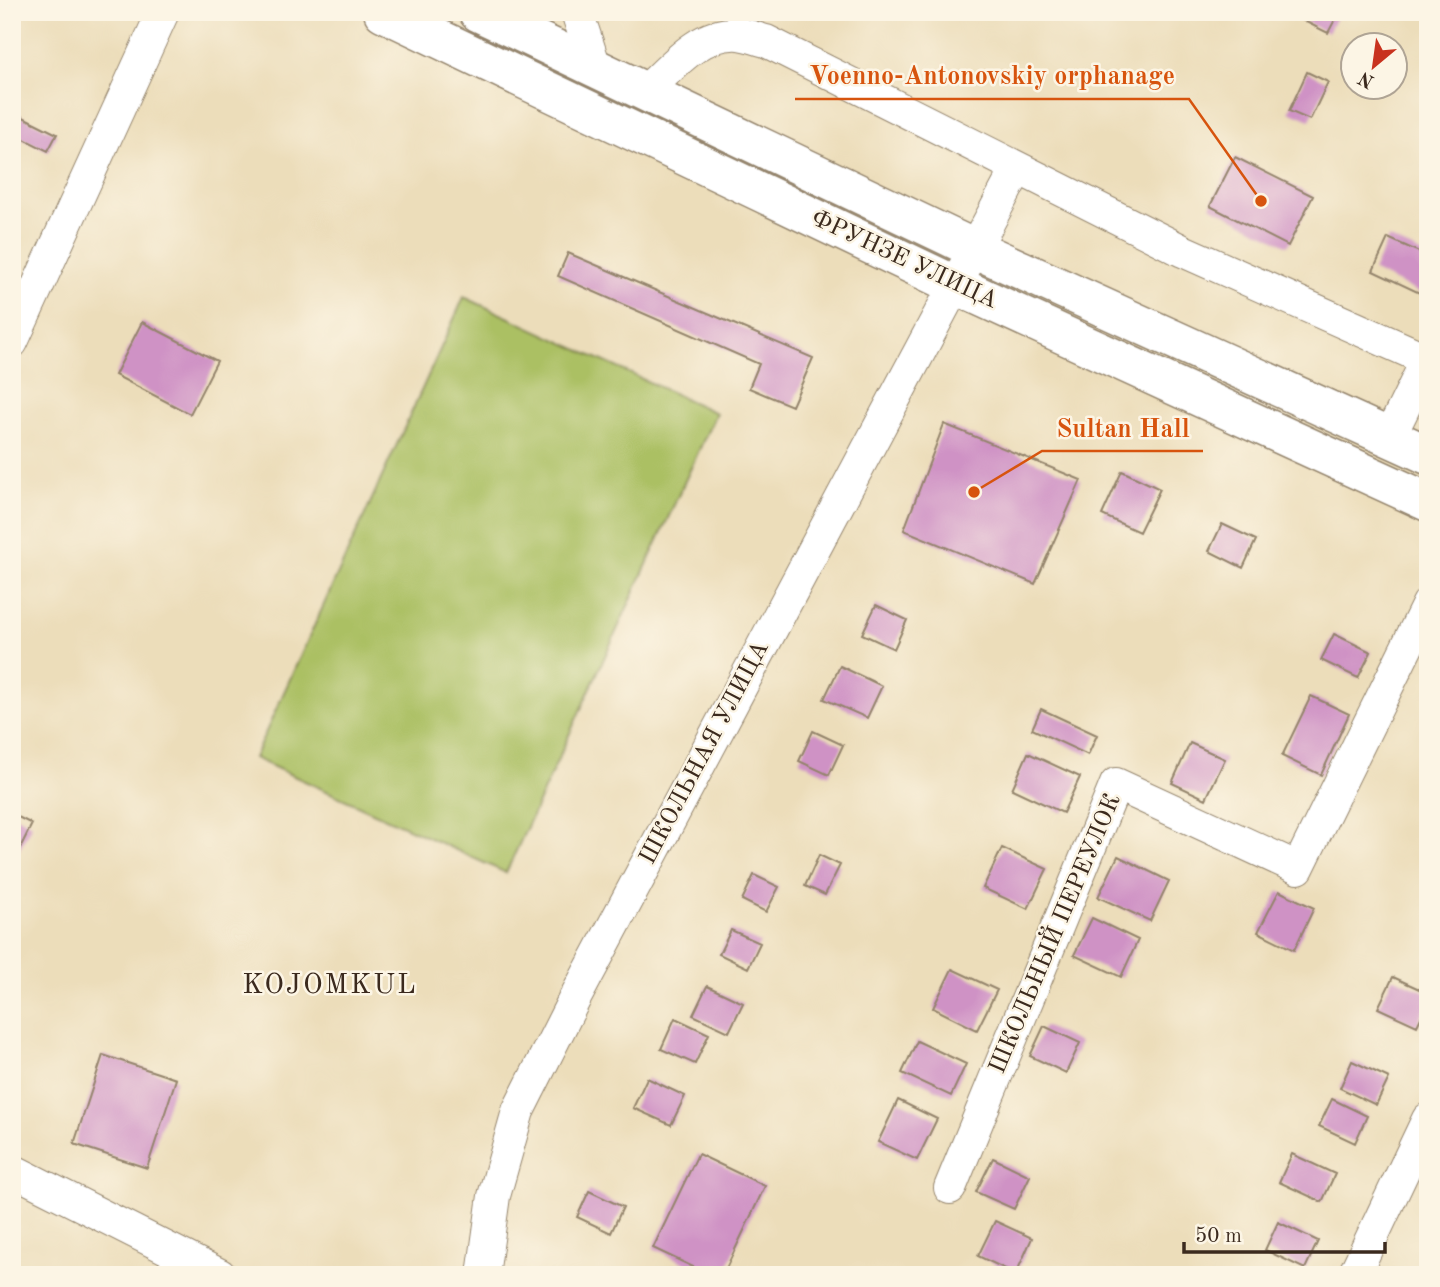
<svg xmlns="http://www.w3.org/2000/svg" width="1440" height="1287" font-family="'Old Standard TT',serif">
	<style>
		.green { fill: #abc064; stroke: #737541; stroke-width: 2 }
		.building { fill: #cf92c5 }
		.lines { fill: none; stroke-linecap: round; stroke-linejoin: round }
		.minor-casing { stroke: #94846c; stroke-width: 34 }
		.major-casing { stroke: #94846c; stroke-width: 41 }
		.minor { stroke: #fff; stroke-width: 32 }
		.major { stroke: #fff; stroke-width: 38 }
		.labels { text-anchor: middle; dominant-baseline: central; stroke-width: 5; stroke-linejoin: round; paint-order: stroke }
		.street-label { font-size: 24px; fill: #3b2a1e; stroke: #fcf5e5 }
		.quarter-label { font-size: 28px; letter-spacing: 2px; fill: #3b2a1e; stroke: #fcf5e5 }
		.leader { fill: none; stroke: #d7540e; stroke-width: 2.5 }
		.callout-dot { fill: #d7540e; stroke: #fcf5e5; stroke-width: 2.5 }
		.callout-label { font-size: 26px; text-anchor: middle; font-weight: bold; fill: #d7540e; stroke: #fcf5e5; stroke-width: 5; stroke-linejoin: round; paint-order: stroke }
	</style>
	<rect width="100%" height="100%" fill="#fcf5e5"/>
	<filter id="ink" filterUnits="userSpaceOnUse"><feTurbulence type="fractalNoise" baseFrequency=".0143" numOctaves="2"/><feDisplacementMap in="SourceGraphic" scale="14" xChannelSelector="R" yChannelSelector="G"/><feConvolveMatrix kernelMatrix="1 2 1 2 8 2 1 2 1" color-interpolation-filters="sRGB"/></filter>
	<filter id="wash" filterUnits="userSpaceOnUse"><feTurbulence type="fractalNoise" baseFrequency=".00686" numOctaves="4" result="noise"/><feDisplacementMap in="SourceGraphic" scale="28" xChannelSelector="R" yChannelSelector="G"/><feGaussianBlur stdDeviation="1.57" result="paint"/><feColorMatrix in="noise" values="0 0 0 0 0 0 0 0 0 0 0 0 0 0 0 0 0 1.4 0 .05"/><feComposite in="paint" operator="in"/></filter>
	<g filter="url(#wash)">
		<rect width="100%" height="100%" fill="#ecddba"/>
		<path class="green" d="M 464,297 L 716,413 L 506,873 L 254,758 Z"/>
		<g id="blocks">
			<path class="building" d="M 1286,12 L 1339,12 L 1328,33 Z
				M 1307,72 L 1328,82 L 1310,120 L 1289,111 Z
				M 15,113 L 57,134 L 48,151 L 12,133 L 12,119 Z
				M 1235,157 L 1313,196 L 1288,246 L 1210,206 Z
				M 1388,238 L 1428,256 L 1428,297 L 1373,271 Z
				M 568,253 L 813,358 L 792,406 L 749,388 L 759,364 L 558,276 Z
				M 142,322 L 217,361 L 190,414 L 115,375 Z
				M 944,424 L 1081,480 L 1035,584 L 904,530 Z
				M 1122,471 L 1160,489 L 1139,532 L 1102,515 Z
				M 1222,524 L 1256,540 L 1243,568 L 1209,551 Z
				M 876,605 L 907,620 L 894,649 L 862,634 Z
				M 1334,634 L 1371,652 L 1358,678 L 1321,660 Z
				M 840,666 L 882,686 L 867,718 L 824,699 Z
				M 1311,696 L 1349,714 L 1321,775 L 1282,756 Z
				M 1041,709 L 1097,735 L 1088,755 L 1032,729 Z
				M 813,731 L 843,745 L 829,775 L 799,761 Z
				M 1190,743 L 1225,759 L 1206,799 L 1172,783 Z
				M 1028,753 L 1080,777 L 1063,813 L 1012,789 Z
				M 12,814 L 32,824 L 12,864 Z
				M 1002,848 L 1047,869 L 1028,909 L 983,888 Z
				M 819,855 L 840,865 L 825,895 L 805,886 Z
				M 1118,856 L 1169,881 L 1150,921 L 1098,897 Z
				M 754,875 L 779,887 L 766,912 L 742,900 Z
				M 1279,891 L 1314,908 L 1294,950 L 1258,932 Z
				M 1092,918 L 1138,940 L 1121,977 L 1074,955 Z
				M 731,930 L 760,943 L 748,968 L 719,954 Z
				M 952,969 L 997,990 L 977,1030 L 933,1008 Z
				M 1393,977 L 1428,993 L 1428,1003 L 1417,1026 L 1378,1008 Z
				M 707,986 L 743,1003 L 729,1032 L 693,1015 Z
				M 675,1018 L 709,1034 L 695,1064 L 661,1049 Z
				M 1044,1026 L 1080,1043 L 1066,1073 L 1030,1056 Z
				M 917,1041 L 966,1064 L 951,1096 L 902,1073 Z
				M 103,1055 L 176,1079 L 147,1168 L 74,1144 Z
				M 1352,1061 L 1389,1078 L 1376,1105 L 1340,1088 Z
				M 647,1078 L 685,1096 L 671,1125 L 633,1108 Z
				M 1332,1099 L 1367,1116 L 1355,1143 L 1319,1126 Z
				M 898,1100 L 937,1119 L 917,1160 L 878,1142 Z
				M 698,1154 L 765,1186 L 723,1275 L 710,1275 L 653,1248 Z
				M 1292,1154 L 1335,1174 L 1322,1202 L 1279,1182 Z
				M 993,1158 L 1030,1176 L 1014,1209 L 976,1192 Z
				M 589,1191 L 623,1207 L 611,1233 L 577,1217 Z
				M 995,1221 L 1032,1238 L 1016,1274 L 978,1256 Z
				M 1278,1222 L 1318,1241 L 1305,1269 L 1265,1250 Z"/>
		</g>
	</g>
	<g filter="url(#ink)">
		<use href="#blocks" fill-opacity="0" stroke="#94846c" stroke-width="2"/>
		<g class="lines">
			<defs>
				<path id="minor" d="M 577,12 L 596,70
					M 644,93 C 671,68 699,31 739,34 C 748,35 758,39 766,41 L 1183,251 L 1428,360
					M 12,342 L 163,12
					M 1389,438 L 1427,360
					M 12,1170 L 220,1275
					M 950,1188 L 1116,784 L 1298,868 L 1428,604
					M 483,1275 L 494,1196 L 518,1111 L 574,1000 L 1017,169
					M 1354,1275 L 1428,1119"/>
				<path id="major" d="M 383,12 L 955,285 L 1428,502
					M 478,12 L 975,249 L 1428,455"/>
			</defs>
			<use href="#minor" class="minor-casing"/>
			<use href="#major" class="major-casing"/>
			<use href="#minor" class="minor"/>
			<use href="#major" class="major"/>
		</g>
	</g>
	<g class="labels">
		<g class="street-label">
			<text transform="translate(904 260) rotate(25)">ФРУНЗЕ УЛИЦА</text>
			<text transform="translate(705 753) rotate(-62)">ШКОЛЬНАЯ УЛИЦА</text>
			<text transform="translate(1056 934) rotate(-67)">ШКОЛЬНЫЙ ПЕРЕУЛОК</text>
		</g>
		<g class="quarter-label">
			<text x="330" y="986">KOJOMKUL</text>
		</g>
	</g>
	<path class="leader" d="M1261 201L1189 99H795M974 492L1042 451H1203"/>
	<g class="callout-dot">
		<circle cx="1261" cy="201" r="7"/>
		<circle cx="974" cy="492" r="7"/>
	</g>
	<g class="callout-label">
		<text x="992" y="84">Voenno-Antonovskiy orphanage</text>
		<text x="1123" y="437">Sultan Hall</text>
	</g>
	<rect width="1440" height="1287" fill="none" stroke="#fcf5e5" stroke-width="42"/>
	<g transform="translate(1374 66) rotate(209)"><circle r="33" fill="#fcf5e5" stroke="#afa495" stroke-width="2"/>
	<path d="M0-5L12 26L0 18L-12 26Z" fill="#c8321e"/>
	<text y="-10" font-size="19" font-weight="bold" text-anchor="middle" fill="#3b2a1e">N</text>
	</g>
	<path d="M1184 1242v10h201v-10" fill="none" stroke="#3b2a1e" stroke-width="3.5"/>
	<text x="1195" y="1242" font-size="21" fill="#3b2a1e" stroke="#fcf5e5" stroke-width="5" paint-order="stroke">50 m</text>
</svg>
